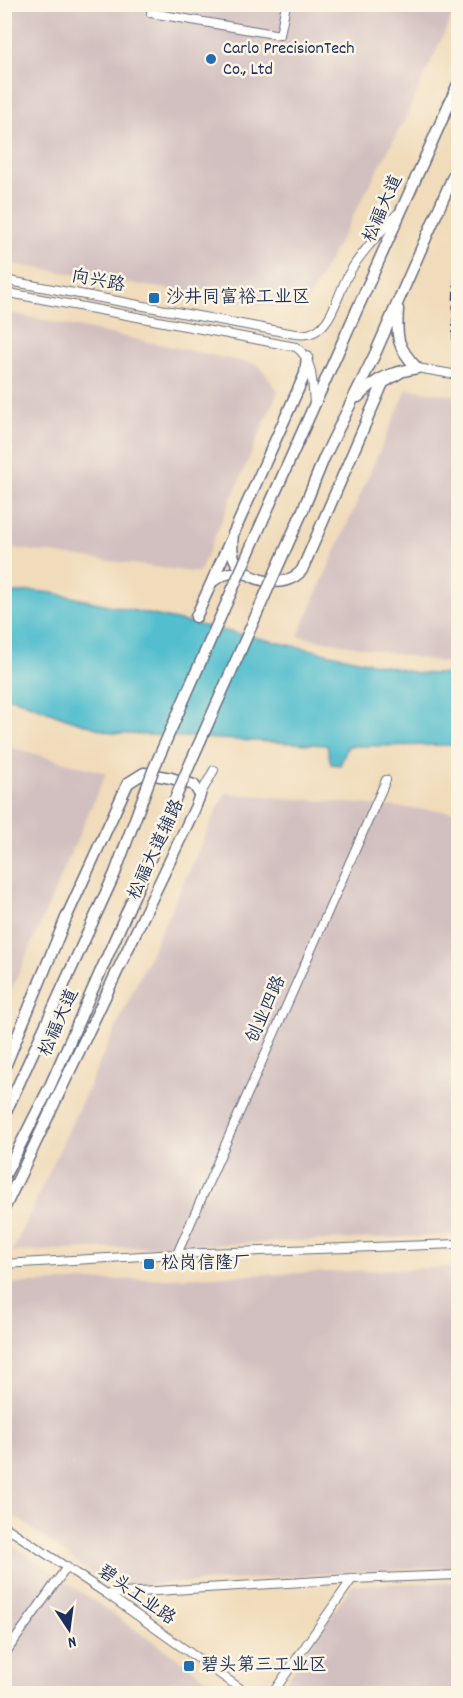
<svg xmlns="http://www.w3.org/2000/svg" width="463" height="1698" font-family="Dekko,'LXGW WenKai TC',sans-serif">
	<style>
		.industrial { fill: #d2bfc0 }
		.water { fill: #53bece; stroke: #377696; stroke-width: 1.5 }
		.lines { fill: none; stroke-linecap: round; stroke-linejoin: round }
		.minor-casing { stroke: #666b7e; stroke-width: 10 }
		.major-casing { stroke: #666b7e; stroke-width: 13 }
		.minor { stroke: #fff; stroke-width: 8 }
		.major { stroke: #fff; stroke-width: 10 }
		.rail { stroke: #1b2f5e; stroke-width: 2; stroke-dasharray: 9 4.5; stroke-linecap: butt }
		.major-bridge-casing { stroke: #666b7e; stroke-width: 13; stroke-linecap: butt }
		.major-bridge { stroke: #fff; stroke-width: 10 }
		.poi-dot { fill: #1f6fb2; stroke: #fcf5e5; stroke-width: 2 }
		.labels { text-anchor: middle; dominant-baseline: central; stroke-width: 5; stroke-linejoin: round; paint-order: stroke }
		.poi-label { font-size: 18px; fill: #1b2f5e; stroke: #fcf5e5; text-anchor: start }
		.street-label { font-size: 18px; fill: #1b2f5e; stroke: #fcf5e5 }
	</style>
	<rect width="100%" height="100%" fill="#fcf5e5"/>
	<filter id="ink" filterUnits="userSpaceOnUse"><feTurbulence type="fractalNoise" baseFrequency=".0167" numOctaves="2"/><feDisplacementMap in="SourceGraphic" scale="12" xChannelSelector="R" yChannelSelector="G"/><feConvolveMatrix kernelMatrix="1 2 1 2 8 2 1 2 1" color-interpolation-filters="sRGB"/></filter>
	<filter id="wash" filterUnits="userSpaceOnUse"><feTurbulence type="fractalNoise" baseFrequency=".008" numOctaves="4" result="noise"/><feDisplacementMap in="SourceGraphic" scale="24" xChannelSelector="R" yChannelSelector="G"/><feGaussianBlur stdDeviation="1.35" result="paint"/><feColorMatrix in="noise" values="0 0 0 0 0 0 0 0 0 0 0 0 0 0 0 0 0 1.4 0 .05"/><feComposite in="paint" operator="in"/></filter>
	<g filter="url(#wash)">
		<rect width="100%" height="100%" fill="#f0dbba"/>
		<path class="industrial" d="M 4,5 L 457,5 L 404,121 L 302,311 L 5,263 Z
			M 5,312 L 259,365 L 278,391 L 199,573 L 5,547 L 5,491 L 13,447 L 5,445 Z
			M 407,389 L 458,396 L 458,663 L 442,662 L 298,636 Z
			M 5,746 L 106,773 L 5,1005 L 4,746 Z
			M 225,793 L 458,812 L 458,1235 L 12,1252 Z
			M 458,1267 L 458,1566 L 110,1587 L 5,1509 L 4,1295 L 10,1284 Z
			M 5,1540 L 228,1693 L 5,1693 Z
			M 458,1582 L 458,1693 L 277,1694 L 352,1585 Z"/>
		<path class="water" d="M 32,591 L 53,593 L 417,673 L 458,675 L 458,745 L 348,746 L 340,765 L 331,764 L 327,745 L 112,733 L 66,718 L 13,698 L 5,698 L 4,595 Z"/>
	</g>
	<g filter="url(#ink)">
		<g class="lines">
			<defs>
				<path id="minor" d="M 153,4 L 151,13 L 280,35 L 286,4
					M 4,280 L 289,333 C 300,335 311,336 320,328 C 333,318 340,290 348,275 C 361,252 380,233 397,214
					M 4,292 L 296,347 C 314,360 312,383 314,403
					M 417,368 L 458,375
					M 200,795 L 214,770
					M 177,1254 L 386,780
					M 4,1264 L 177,1254 L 458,1244
					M 4,1526 L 107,1594 L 248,1694
					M 107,1594 L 352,1579 L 458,1575
					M 4,1655 L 67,1567
					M 272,1694 L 352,1579"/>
				<path id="major" d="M 398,309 C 396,338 397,347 417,368
					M 358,397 C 377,377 391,373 417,368
					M 270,504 L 458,84
					M 303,510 L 324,458 L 375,354 L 458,165
					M 233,534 C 232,542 231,550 234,558 C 244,582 285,591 302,570 L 383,383 L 401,372
					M 212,582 C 223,573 233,571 247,574
					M 196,617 L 305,374 L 307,357
					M 4,1069 L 66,918 L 128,783 L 144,773 L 171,778 L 194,785 L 200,795 L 195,808 L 4,1209
					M 4,1116 L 115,873
					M 4,1177 L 50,1086 L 141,880"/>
			</defs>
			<use href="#minor" class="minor-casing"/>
			<use href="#major" class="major-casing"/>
			<use href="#minor" class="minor"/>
			<use href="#major" class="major"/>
			<path class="rail" d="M 458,237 C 452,301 451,360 458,425"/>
			<defs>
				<path id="major-bridge" d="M 115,873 L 154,768 L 270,504
					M 141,880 L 186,773 L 303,510"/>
			</defs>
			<use href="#major-bridge" class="major-bridge-casing"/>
			<use href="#major-bridge" class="major-bridge"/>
		</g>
	</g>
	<g class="poi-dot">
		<circle cx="211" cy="59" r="6"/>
		<rect x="148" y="292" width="12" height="12" rx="3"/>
		<rect x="143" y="1258" width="12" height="12" rx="3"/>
		<rect x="183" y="1660" width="12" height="12" rx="3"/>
	</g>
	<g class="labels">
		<g class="poi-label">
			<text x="223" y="49">Carlo PrecisionTech<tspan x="223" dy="21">Co., Ltd</tspan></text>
			<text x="166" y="298">沙井同富裕工业区</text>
			<text x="161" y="1264">松岗信隆厂</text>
			<text x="201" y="1666">碧头第三工业区</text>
		</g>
		<g class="street-label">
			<text transform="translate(384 209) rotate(-66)">松福大道</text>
			<text transform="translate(98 282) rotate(11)">向兴路</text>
			<text transform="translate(157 850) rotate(-65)">松福大道辅路</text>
			<text transform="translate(267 1010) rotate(-66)">创业四路</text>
			<text transform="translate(60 1023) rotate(-66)">松福大道</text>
			<text transform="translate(136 1596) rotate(35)">碧头工业路</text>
		</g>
	</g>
	<rect width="463" height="1698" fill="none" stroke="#fcf5e5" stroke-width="24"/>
	<g transform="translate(69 1629) rotate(167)" stroke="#fcf5e5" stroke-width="4.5" paint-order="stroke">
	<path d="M0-4.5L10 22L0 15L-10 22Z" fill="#1b2f5e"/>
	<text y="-9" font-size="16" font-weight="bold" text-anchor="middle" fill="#1b2f5e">N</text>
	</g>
</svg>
